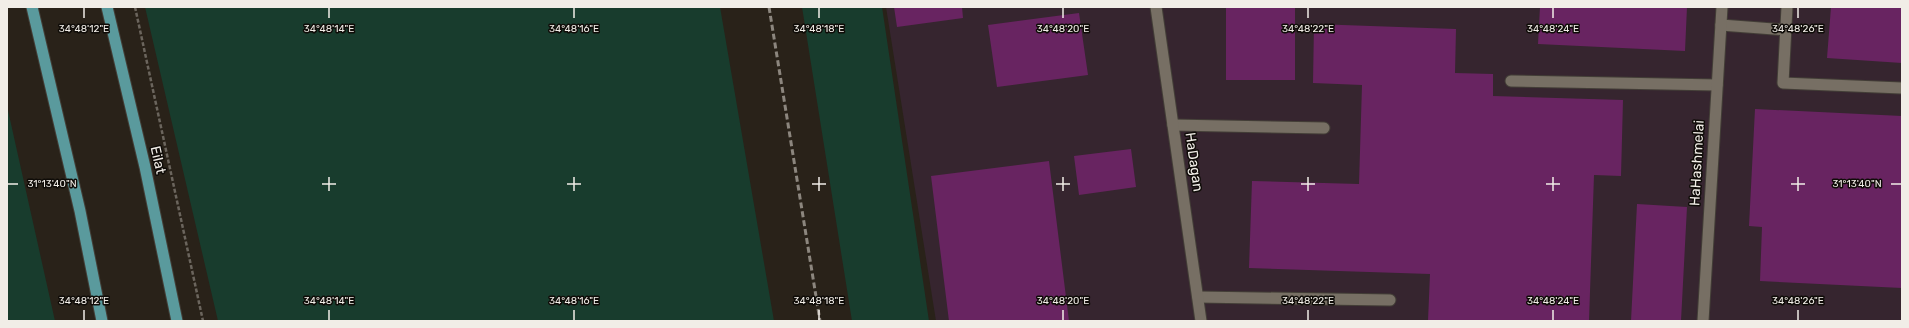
<svg xmlns="http://www.w3.org/2000/svg" width="1909" height="328" font-family="Rubik,sans-serif">
	<style>
		.industrial { fill: #36252f }
		.green { fill: #183c2d }
		.building { fill: #682461 }
		.lines { fill: none; stroke-linecap: round; stroke-linejoin: round }
		.service-casing { stroke: #433e37; stroke-width: 13 }
		.minor-casing { stroke: #433e37; stroke-width: 13 }
		.primary-casing { stroke: #433e37; stroke-width: 13 }
		.path { stroke: #6b655d; stroke-width: 2.5; stroke-dasharray: 4 2; stroke-linecap: butt }
		.service { stroke: #776f64; stroke-width: 11 }
		.minor { stroke: #776f64; stroke-width: 11 }
		.primary { stroke: #5a9a9d; stroke-width: 11 }
		.rail { stroke: #8c867e; stroke-width: 3; stroke-dasharray: 6 3; stroke-linecap: butt }
		.ticks { fill: none; stroke: #f1ede7; stroke-width: 1.5 }
		.labels { text-anchor: middle; dominant-baseline: central; stroke-width: 3; stroke-linejoin: round; paint-order: stroke }
		.street-label { font-size: 14px; fill: #f1ede7; stroke: #0f0c08 }
		.ticks-label { font-size: 10px; text-anchor: middle; fill: #f1ede7; stroke: #0f0c08; stroke-width: 3; stroke-linejoin: round; paint-order: stroke }
	</style>
	<rect width="100%" height="100%" fill="#292219"/>
	<path class="industrial" d="M 886,7 L 1902,7 L 1902,321 L 936,321 Z"/>
	<path class="green" d="M 145,7 L 720,7 L 774,321 L 218,321 Z
		M 802,7 L 882,7 L 929,321 L 852,321 Z
		M 7,106 L 55,321 L 7,321 Z"/>
	<path class="building" d="M 894,7 L 962,7 L 963,18 L 897,27 Z
		M 1226,7 L 1295,7 L 1295,80 L 1226,80 Z
		M 1540,7 L 1687,7 L 1685,51 L 1538,44 Z
		M 1831,7 L 1902,7 L 1902,63 L 1827,58 Z
		M 1079,13 L 1088,75 L 997,87 L 988,25 Z
		M 1314,24 L 1456,29 L 1455,73 L 1493,74 L 1493,96 L 1623,100 L 1621,176 L 1594,175 L 1589,321 L 1428,321 L 1430,274 L 1249,268 L 1252,181 L 1359,184 L 1362,85 L 1313,83 Z
		M 1755,109 L 1902,116 L 1902,288 L 1760,281 L 1762,227 L 1749,226 Z
		M 1131,149 L 1136,187 L 1079,195 L 1074,156 Z
		M 1049,161 L 1069,321 L 949,321 L 931,176 Z
		M 1637,204 L 1687,207 L 1681,321 L 1631,321 Z"/>
	<g class="lines">
		<defs>
			<path id="service" d="M 1787,7 L 1783,83 L 1901,88
				M 1721,25 L 1787,30
				M 1511,81 L 1717,85
				M 1173,125 L 1324,128
				M 1198,297 L 1390,300"/>
			<path id="minor" d="M 1156,7 L 1201,321
				M 1703,321 L 1722,7"/>
			<path id="primary" d="M 32,7 L 80,211 L 102,321
				M 107,7 L 145,167 L 177,321"/>
		</defs>
		<use href="#service" class="service-casing"/>
		<use href="#minor" class="minor-casing"/>
		<use href="#primary" class="primary-casing"/>
		<path class="path" d="M 135,7 L 203,321"/>
		<use href="#service" class="service"/>
		<use href="#minor" class="minor"/>
		<use href="#primary" class="primary"/>
		<path class="rail" d="M 769,7 L 820,321"/>
	</g>
	<path class="ticks" d="M 84,8 L 84,18M 329,8 L 329,18M 574,8 L 574,18M 819,8 L 819,18M 1063,8 L 1063,18M 1308,8 L 1308,18M 1553,8 L 1553,18M 1798,8 L 1798,18M 329,177 L 329,191M 574,177 L 574,191M 819,177 L 819,191M 1063,177 L 1063,191M 1308,177 L 1308,191M 1553,177 L 1553,191M 1798,177 L 1798,191M 8,184 L 18,184M 322,184 L 336,184M 567,184 L 581,184M 812,184 L 826,184M 1056,184 L 1070,184M 1301,184 L 1315,184M 1546,184 L 1560,184M 1791,184 L 1805,184M 1891,184 L 1901,184M 84,310 L 84,320M 329,310 L 329,320M 574,310 L 574,320M 819,310 L 819,320M 1063,310 L 1063,320M 1308,310 L 1308,320M 1553,310 L 1553,320M 1798,310 L 1798,320"/>
	<g class="labels">
		<g class="street-label">
			<text transform="translate(158 160) rotate(77)">Eilat</text>
			<text transform="translate(1194 162) rotate(82)">HaDagan</text>
			<text transform="translate(1697 163) rotate(-87)">HaHashmelai</text>
		</g>
	</g>
	<g class="ticks-label">
		<text x="84" y="32">34°48'12"E</text>
		<text x="329" y="32">34°48'14"E</text>
		<text x="574" y="32">34°48'16"E</text>
		<text x="819" y="32">34°48'18"E</text>
		<text x="1063" y="32">34°48'20"E</text>
		<text x="1308" y="32">34°48'22"E</text>
		<text x="1553" y="32">34°48'24"E</text>
		<text x="1798" y="32">34°48'26"E</text>
		<text x="52" y="187">31°13'40"N</text>
		<text x="1857" y="187">31°13'40"N</text>
		<text x="84" y="304">34°48'12"E</text>
		<text x="329" y="304">34°48'14"E</text>
		<text x="574" y="304">34°48'16"E</text>
		<text x="819" y="304">34°48'18"E</text>
		<text x="1063" y="304">34°48'20"E</text>
		<text x="1308" y="304">34°48'22"E</text>
		<text x="1553" y="304">34°48'24"E</text>
		<text x="1798" y="304">34°48'26"E</text>
	</g>
	<rect width="1909" height="328" fill="none" stroke="#f1ede7" stroke-width="16"/>
</svg>
